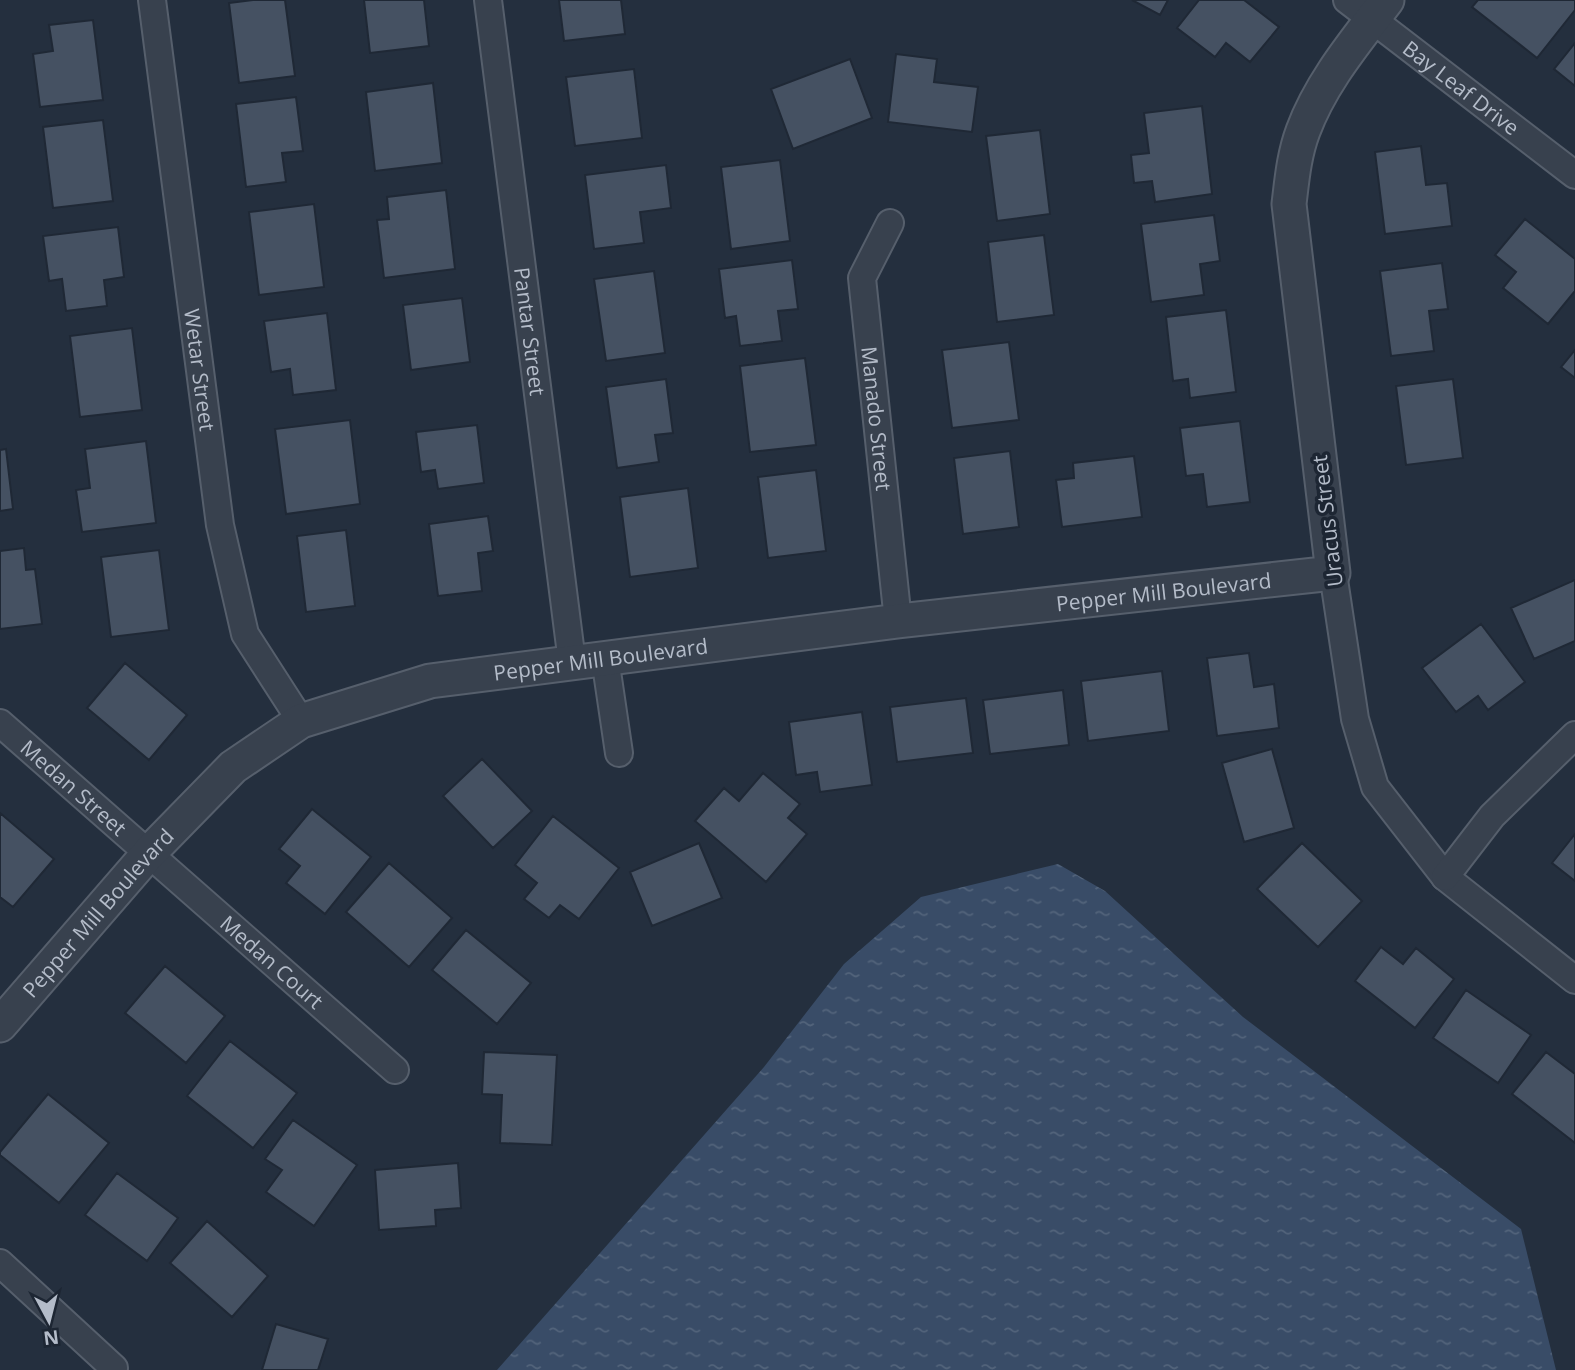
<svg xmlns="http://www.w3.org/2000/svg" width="1575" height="1370" font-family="'Open Sans',sans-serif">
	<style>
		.water { fill: url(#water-ripples) }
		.building { fill: #455162; stroke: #1f2835; stroke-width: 2 }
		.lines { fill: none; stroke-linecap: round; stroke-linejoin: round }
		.minor-casing { stroke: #565f6c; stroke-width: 30 }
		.tertiary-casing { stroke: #565f6c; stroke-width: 37 }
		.minor { stroke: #38414e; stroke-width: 26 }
		.tertiary { stroke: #38414e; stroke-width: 33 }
		.labels { text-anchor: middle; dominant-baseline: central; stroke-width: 7; stroke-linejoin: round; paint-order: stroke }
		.street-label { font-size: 21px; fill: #b4bcc9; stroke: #1d2633 }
	</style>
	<defs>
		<pattern id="water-ripples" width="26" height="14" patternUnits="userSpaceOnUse" patternTransform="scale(1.75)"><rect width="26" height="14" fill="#394c67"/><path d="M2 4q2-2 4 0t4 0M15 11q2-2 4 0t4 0" fill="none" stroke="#53647b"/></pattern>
	</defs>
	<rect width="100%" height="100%" fill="#242f3e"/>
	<path class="water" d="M 1058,864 L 1105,891 L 1243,1017 L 1521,1229 L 1556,1370 L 497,1370 L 764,1067 L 844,964 L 921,897 Z"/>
	<path class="building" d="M 253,0 L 285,0 L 295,76 L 239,83 L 229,3 Z
		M 364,0 L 424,0 L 429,46 L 370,53 Z
		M 559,0 L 621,0 L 625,34 L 564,41 Z
		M 1132,0 L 1168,0 L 1160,15 Z
		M 1199,0 L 1244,0 L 1279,27 L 1250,62 L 1226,43 L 1215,57 L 1177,28 Z
		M 1478,0 L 1575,0 L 1575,10 L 1537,58 L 1472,7 Z
		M 93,20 L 103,100 L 40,107 L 33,54 L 53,51 L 49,25 Z
		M 1575,43 L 1575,86 L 1554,69 Z
		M 896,54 L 937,59 L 934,82 L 978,87 L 972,132 L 888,122 Z
		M 850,59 L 872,118 L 793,149 L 771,89 Z
		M 634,69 L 642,138 L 575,146 L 566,77 Z
		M 433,83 L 442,163 L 375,171 L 366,92 Z
		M 296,97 L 303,151 L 282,153 L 286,182 L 246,187 L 236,104 Z
		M 1202,106 L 1212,194 L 1155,202 L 1152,181 L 1134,183 L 1131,155 L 1149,153 L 1144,113 Z
		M 103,120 L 113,201 L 53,208 L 43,127 Z
		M 1040,130 L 1050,214 L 997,221 L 986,136 Z
		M 1421,146 L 1426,185 L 1447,183 L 1452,226 L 1385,234 L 1375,152 Z
		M 780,160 L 790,241 L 731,249 L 721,167 Z
		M 666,165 L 671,208 L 640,212 L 644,243 L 594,249 L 585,175 Z
		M 446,190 L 455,269 L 384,278 L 377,220 L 389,219 L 387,197 Z
		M 314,204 L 324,287 L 259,295 L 249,212 Z
		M 1214,215 L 1220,261 L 1200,264 L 1204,295 L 1151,302 L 1141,224 Z
		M 1525,219 L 1575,259 L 1575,291 L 1548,324 L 1503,288 L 1516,272 L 1495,255 Z
		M 118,227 L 124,277 L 104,280 L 107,306 L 66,311 L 62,279 L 49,281 L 43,236 Z
		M 1044,235 L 1054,315 L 997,322 L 988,242 Z
		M 792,260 L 798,309 L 778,311 L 782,341 L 740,346 L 736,316 L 725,318 L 719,269 Z
		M 1442,263 L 1448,309 L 1429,311 L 1434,351 L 1391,356 L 1380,271 Z
		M 654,271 L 665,353 L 606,361 L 594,279 Z
		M 462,298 L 470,362 L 411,370 L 403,305 Z
		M 1226,310 L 1236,392 L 1190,398 L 1188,379 L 1173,381 L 1166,317 Z
		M 327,313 L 336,390 L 293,395 L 290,369 L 271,372 L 264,321 Z
		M 132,328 L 142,410 L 80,417 L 70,336 Z
		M 1009,342 L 1019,420 L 952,428 L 942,350 Z
		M 1575,350 L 1575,378 L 1561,367 Z
		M 805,358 L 816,445 L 750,452 L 740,366 Z
		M 666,379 L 673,433 L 655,435 L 659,462 L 617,468 L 606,387 Z
		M 1453,379 L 1463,458 L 1406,465 L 1396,386 Z
		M 350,420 L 360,504 L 286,514 L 275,429 Z
		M 1240,421 L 1250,502 L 1207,507 L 1203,474 L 1186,476 L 1180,428 Z
		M 477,425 L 484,483 L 438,489 L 435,470 L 421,472 L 416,432 Z
		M 146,441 L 156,523 L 82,532 L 76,490 L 90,488 L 85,449 Z
		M 6,449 L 13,509 L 0,511 L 0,450 Z
		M 1010,451 L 1019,527 L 963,534 L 954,458 Z
		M 1134,456 L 1142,517 L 1062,527 L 1056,480 L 1074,478 L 1073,463 Z
		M 816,470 L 826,551 L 768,558 L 758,477 Z
		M 688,488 L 698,568 L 630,577 L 620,497 Z
		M 488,516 L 493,551 L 478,553 L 482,591 L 438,596 L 429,524 Z
		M 346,530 L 355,606 L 306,612 L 297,536 Z
		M 24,548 L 26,570 L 35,569 L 42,624 L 0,629 L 0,551 Z
		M 159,550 L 169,630 L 111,637 L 101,557 Z
		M 1575,580 L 1575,641 L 1534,659 L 1511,608 Z
		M 1481,624 L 1525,682 L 1488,710 L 1478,696 L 1456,712 L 1422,668 Z
		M 1249,653 L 1254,687 L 1274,684 L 1279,728 L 1217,736 L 1207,658 Z
		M 125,663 L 187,715 L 149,760 L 87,708 Z
		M 1162,671 L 1169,731 L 1088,741 L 1081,681 Z
		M 1063,690 L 1069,745 L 990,754 L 983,700 Z
		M 966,698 L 973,753 L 897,762 L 890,707 Z
		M 862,712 L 872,785 L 820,792 L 817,772 L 796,775 L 789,722 Z
		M 1272,749 L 1294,828 L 1244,842 L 1222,763 Z
		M 482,759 L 532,811 L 493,848 L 443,796 Z
		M 763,773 L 800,804 L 788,818 L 807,834 L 766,882 L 695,821 L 724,788 L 739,801 Z
		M 312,809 L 371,857 L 325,914 L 286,883 L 300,866 L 279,849 Z
		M 0,813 L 54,859 L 13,907 L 0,897 Z
		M 553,816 L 619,868 L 579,919 L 560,905 L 549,918 L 524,899 L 537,883 L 515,865 Z
		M 1575,834 L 1575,881 L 1552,863 Z
		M 699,843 L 722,898 L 652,926 L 630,872 Z
		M 1302,843 L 1362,901 L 1318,947 L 1257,889 Z
		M 389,863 L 452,918 L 409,967 L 346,912 Z
		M 466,930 L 531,983 L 497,1024 L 432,970 Z
		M 1381,947 L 1403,964 L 1416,948 L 1454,979 L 1415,1028 L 1355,981 Z
		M 165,966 L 225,1016 L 186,1063 L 125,1013 Z
		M 1466,990 L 1531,1035 L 1498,1083 L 1433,1038 Z
		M 230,1041 L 297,1093 L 253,1148 L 187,1096 Z
		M 484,1052 L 557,1055 L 552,1145 L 500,1143 L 502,1095 L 482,1094 Z
		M 1546,1052 L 1575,1074 L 1575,1143 L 1512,1094 Z
		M 48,1094 L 109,1143 L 59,1203 L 0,1155 L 0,1152 Z
		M 293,1120 L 357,1165 L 314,1226 L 266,1192 L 282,1170 L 265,1159 Z
		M 458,1163 L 461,1208 L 435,1210 L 436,1226 L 379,1230 L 375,1170 Z
		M 117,1173 L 178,1218 L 147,1261 L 85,1215 Z
		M 207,1221 L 268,1276 L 232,1317 L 170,1263 Z
		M 276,1324 L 328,1339 L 318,1370 L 262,1370 Z"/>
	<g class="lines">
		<defs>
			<g id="minor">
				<path id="s1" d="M 152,0 L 220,525 L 245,634 L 301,721"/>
				<path id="s2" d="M 488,0 L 572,662"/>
				<path id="s3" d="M 1347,0 L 1575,175"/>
				<path id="s4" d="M 890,223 L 862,278 L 898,621"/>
				<path d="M 1333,573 L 1355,719 L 1375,787 L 1445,877 L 1575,980"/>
				<path d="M 605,658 L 619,753"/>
				<path id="s5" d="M 0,723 L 395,1070"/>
				<path d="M 1445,877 L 1492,816 L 1575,735"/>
				<path d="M 0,1263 L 114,1368"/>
			</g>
			<g id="tertiary">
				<path id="s6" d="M 0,1025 L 149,853 L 233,767 L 301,721 L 430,681 L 898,621 L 1333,573 L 1289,204 C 1292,179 1294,155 1303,131 C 1321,82 1356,41 1387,0"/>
			</g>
		</defs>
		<use href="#minor" class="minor-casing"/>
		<use href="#tertiary" class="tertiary-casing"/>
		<use href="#minor" class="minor"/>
		<use href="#tertiary" class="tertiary"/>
	</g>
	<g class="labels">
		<g class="street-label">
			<text stroke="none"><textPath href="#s3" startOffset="144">Bay Leaf Drive</textPath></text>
			<text stroke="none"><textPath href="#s2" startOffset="334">Pantar Street</textPath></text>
			<text stroke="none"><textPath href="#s1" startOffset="373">Wetar Street</textPath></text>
			<text stroke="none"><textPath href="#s4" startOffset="203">Manado Street</textPath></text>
			<text transform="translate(1327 521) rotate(-97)">Uracus Street</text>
			<text stroke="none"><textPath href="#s6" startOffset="1304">Pepper Mill Boulevard</textPath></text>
			<text stroke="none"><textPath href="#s6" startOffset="737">Pepper Mill Boulevard</textPath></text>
			<text stroke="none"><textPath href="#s5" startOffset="98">Medan Street</textPath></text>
			<text stroke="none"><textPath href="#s6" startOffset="149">Pepper Mill Boulevard</textPath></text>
			<text stroke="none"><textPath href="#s5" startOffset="362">Medan Court</textPath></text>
		</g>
	</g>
	<g transform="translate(49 1321) rotate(173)" stroke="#1d2633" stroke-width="5" paint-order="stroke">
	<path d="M0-5L12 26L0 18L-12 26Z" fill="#b4bcc9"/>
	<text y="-10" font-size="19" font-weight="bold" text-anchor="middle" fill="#b4bcc9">N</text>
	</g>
</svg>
